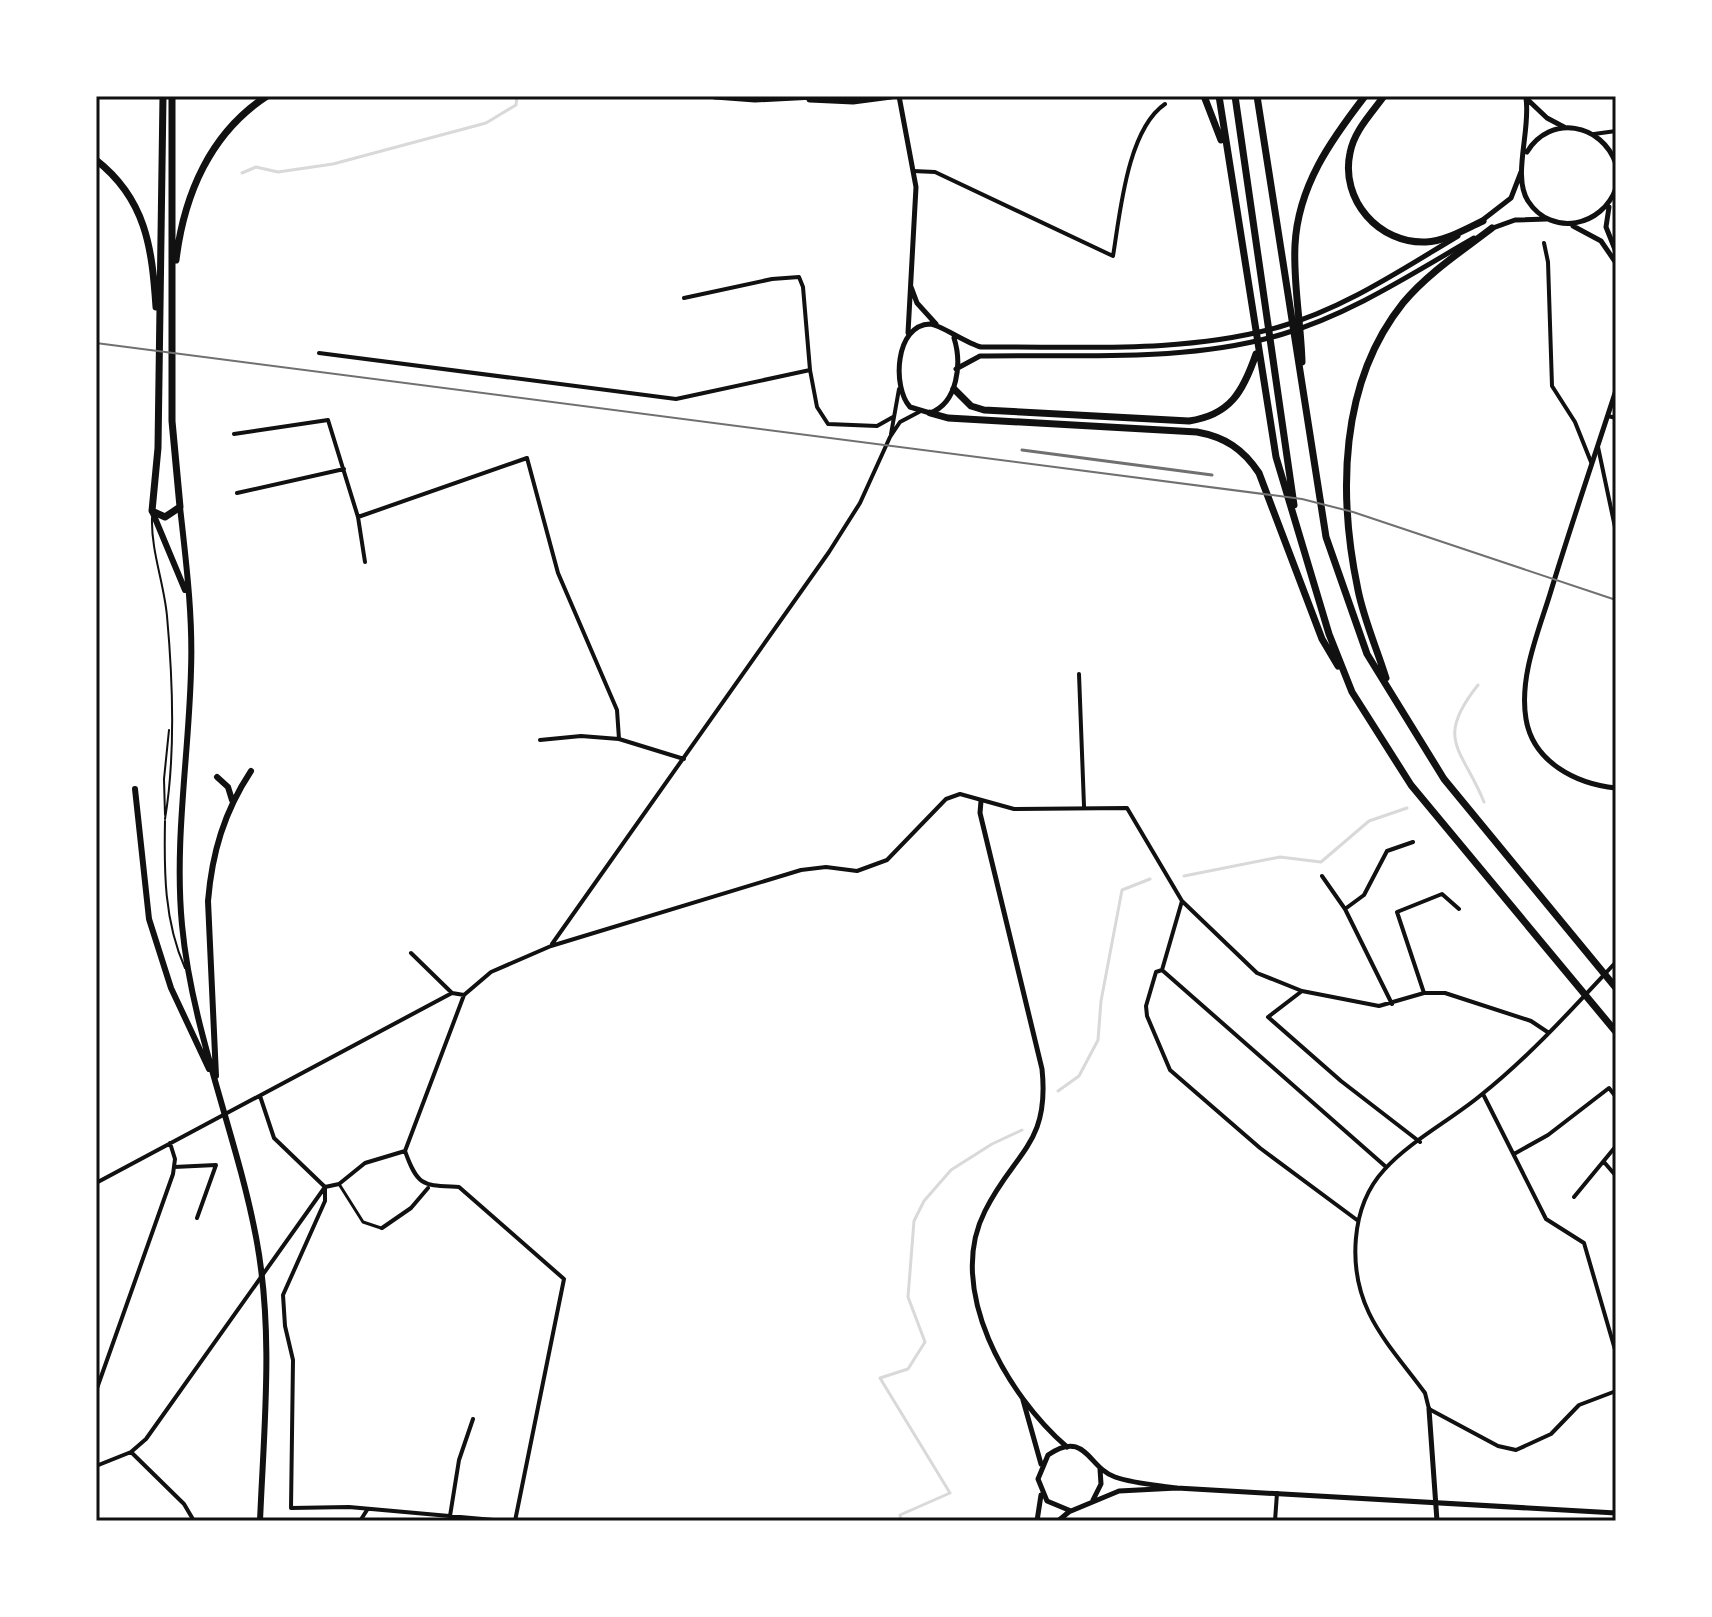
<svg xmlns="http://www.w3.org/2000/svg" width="1712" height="1617" font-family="'Source Sans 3',sans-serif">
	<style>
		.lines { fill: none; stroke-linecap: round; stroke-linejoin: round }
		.stream { stroke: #d9d9d9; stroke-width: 3 }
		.service { stroke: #111; stroke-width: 2 }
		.pedestrian { stroke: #111; stroke-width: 3 }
		.minor { stroke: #111; stroke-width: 4 }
		.tertiary { stroke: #111; stroke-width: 5 }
		.secondary { stroke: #111; stroke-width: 5 }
		.trunk { stroke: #111; stroke-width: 6 }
		.motorway { stroke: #111; stroke-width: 7 }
		.tram { stroke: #707070; stroke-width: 2 }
		.rail { stroke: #707070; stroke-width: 3 }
		.neatline { fill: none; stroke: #111; stroke-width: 3 }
	</style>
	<rect width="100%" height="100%" fill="#fff"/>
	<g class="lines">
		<path class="stream" d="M 242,173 L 256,167 L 278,172 L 333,164 L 486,123 L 516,105 L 517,96
			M 1478,685 C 1434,740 1462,748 1484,802
			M 1184,876 L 1280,857 L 1321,862 L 1369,821 L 1407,808
			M 1058,1091 L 1079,1076 L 1098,1040 L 1101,1001 L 1122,890 L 1150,879
			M 901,1521 L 900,1515 L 950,1493 L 880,1378 L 908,1369 L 925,1342 L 908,1297 L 914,1221 L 924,1201 L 951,1170 L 992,1144 L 1022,1130"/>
		<path class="service" d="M 152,518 C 151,551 164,583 167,616 C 173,682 176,753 165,819
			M 165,815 L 164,779 L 169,730
			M 165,821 C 164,871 164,921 185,968"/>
		<path class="pedestrian" d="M 339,1184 L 363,1222 L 381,1228"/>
		<path class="minor" d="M 1594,134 L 1616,131
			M 913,171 L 935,172 L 1113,256 C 1120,214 1127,130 1165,104
			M 1544,243 L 1548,262 L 1552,386 L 1575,422 L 1591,462
			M 684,298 L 772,279 L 799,277 L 803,287 L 810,370
			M 319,353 L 676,399 L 810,370 L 817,407 L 828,424 L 877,426 L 893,417
			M 1608,416 L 1616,418
			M 234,434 L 328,420 L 358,517 L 365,562
			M 891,434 L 899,389
			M 1598,447 L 1616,532
			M 237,493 L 344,469
			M 358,517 L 527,458 L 558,573 L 617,710 L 619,739 L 684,759
			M 1079,674 L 1084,806
			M 540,740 L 581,736 L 619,739
			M 1322,876 L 1345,909 L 1392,1004
			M 1182,901 L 1162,970 L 1156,972 L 1146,1006 L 1147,1016 L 1170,1070 L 1260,1148 L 1357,1220
			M 1345,909 L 1364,895 L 1387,851 L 1413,842
			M 552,944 L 829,552 L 860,503 L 890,437 L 900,422 L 919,412
			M 411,953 L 452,993
			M 1616,962 C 1573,1008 1530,1056 1481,1095 C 1451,1120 1410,1141 1384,1170 C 1350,1207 1348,1269 1369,1313 C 1383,1342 1407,1368 1425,1393 L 1429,1409 L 1498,1446 L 1516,1450 L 1551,1434 L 1579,1405 L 1616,1391
			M 1162,970 L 1385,1166
			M 1302,991 L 1268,1017 L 1341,1081 L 1420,1142
			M 1424,993 L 1397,912 L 1442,894 L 1459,909
			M 1483,1094 L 1546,1219 L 1584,1243 L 1616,1353
			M 260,1096 L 274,1138 L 325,1187
			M 1514,1154 L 1548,1135 L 1609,1088 L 1616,1097
			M 1604,1162 L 1616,1176
			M 174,1167 L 216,1165 L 197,1218
			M 96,1183 L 452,993 L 464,995
			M 325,1187 L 325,1201 L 283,1295 L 285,1326 L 293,1360 L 291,1508 L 349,1507 L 505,1521
			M 1574,1197 L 1616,1146
			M 382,1228 L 411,1208 L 428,1188
			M 96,1391 L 173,1174 L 175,1159 L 170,1143
			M 131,1452 L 184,1504 L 194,1521
			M 96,1466 L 131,1452 L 146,1439 L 325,1187 L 339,1184 L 365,1163 L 405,1151
			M 450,1516 L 459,1460 L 473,1419
			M 360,1521 L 367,1510
			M 515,1521 L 564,1279 L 459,1187 C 424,1185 418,1188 405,1151 L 464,995 L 491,972 L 551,946 L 801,870 L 826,867 L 857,871 L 887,860 L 946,799 L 960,794 L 1014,809 L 1127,808 L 1182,901 L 1257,973 L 1302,991 L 1379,1006 L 1424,993 L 1445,993 L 1531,1021 L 1549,1033
			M 1275,1521 L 1277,1493"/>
		<path class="tertiary" d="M 981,801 L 980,813 L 1042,1069 C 1050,1145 1014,1152 985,1211 C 945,1289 1007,1395 1067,1447
			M 1023,1400 L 1041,1464
			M 1429,1409 L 1437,1521"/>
		<path class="secondary" d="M 899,96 L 916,187 L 908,333
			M 1526,98 C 1531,130 1512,176 1528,201 C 1552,238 1603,226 1616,188
			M 1528,100 L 1547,118 L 1564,127
			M 1527,152 C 1550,114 1602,123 1616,164
			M 1609,207 L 1606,227 L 1616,252
			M 1480,222 L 1511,198 L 1521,172
			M 1573,226 L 1601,241 L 1616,263
			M 1490,229 L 1515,220 L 1547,219
			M 911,287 L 917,303 L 936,324
			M 954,338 C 962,363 958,403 930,413 L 910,407 C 892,387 895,325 930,324 C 939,324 966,343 981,347 C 1078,346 1184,354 1279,327 C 1343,309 1401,270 1458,236
			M 956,369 L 980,356 C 1079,354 1188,363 1283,334 C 1351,314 1413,273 1474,238
			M 1616,390 C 1594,458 1571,525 1550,594 C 1538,633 1519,677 1526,719 C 1533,762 1576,784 1616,788
			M 1177,1488 C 1157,1485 1135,1484 1115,1477 C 1088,1468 1086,1429 1048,1455 L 1038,1479 L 1047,1501 L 1071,1511 L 1119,1491 L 1177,1488 L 1616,1513
			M 1093,1500 L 1101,1484 L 1100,1469
			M 1037,1521 L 1041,1495
			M 1058,1521 L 1070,1511"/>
		<path class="trunk" d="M 180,507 C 186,561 193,616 191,670 C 189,755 174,840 182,925 C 192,1032 236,1132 256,1237 C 274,1331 264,1426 260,1521
			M 152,511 L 185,590
			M 217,777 L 228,787 L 232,800
			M 135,789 L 149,919 L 171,988 L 209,1069
			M 216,1076 L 208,901 C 212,853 224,812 251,771"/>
		<path class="motorway" d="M 163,96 L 158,448 L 152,511 L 165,517 L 180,507 L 172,421 L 172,96
			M 715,96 L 755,99 L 814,96
			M 1204,96 L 1221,140
			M 1219,96 L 1276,457 L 1329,634 L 1352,692 L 1411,785 L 1616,1032
			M 1235,96 L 1294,505
			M 1257,96 L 1326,537 L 1367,654 L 1444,779 L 1616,988
			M 1384,96 C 1371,114 1354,131 1350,153 C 1340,200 1379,244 1426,242 C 1446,241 1465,229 1483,221
			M 810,99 L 853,101 L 891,96
			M 96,160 C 146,199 152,248 156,307
			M 176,260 C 184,195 210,133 267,96
			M 1302,362 C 1301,323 1293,284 1295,245 C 1298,186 1331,140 1365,96
			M 954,389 L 971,406 L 984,410 L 1189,421 C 1230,415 1243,392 1256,354
			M 930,413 L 948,418 L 1197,432 C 1225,437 1243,449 1259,473 L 1322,639 L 1338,666
			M 1386,678 C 1377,649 1364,620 1358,590 C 1338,495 1339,383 1403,303 C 1428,273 1462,251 1492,228"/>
		<path class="tram" d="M 96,343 L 1302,499 L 1353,512 L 1616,600"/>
		<path class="rail" d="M 1022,450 L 1212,475"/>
	</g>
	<rect width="1712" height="1617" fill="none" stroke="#ffffff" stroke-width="196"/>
	<rect x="98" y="98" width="1516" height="1421" class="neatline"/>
</svg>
